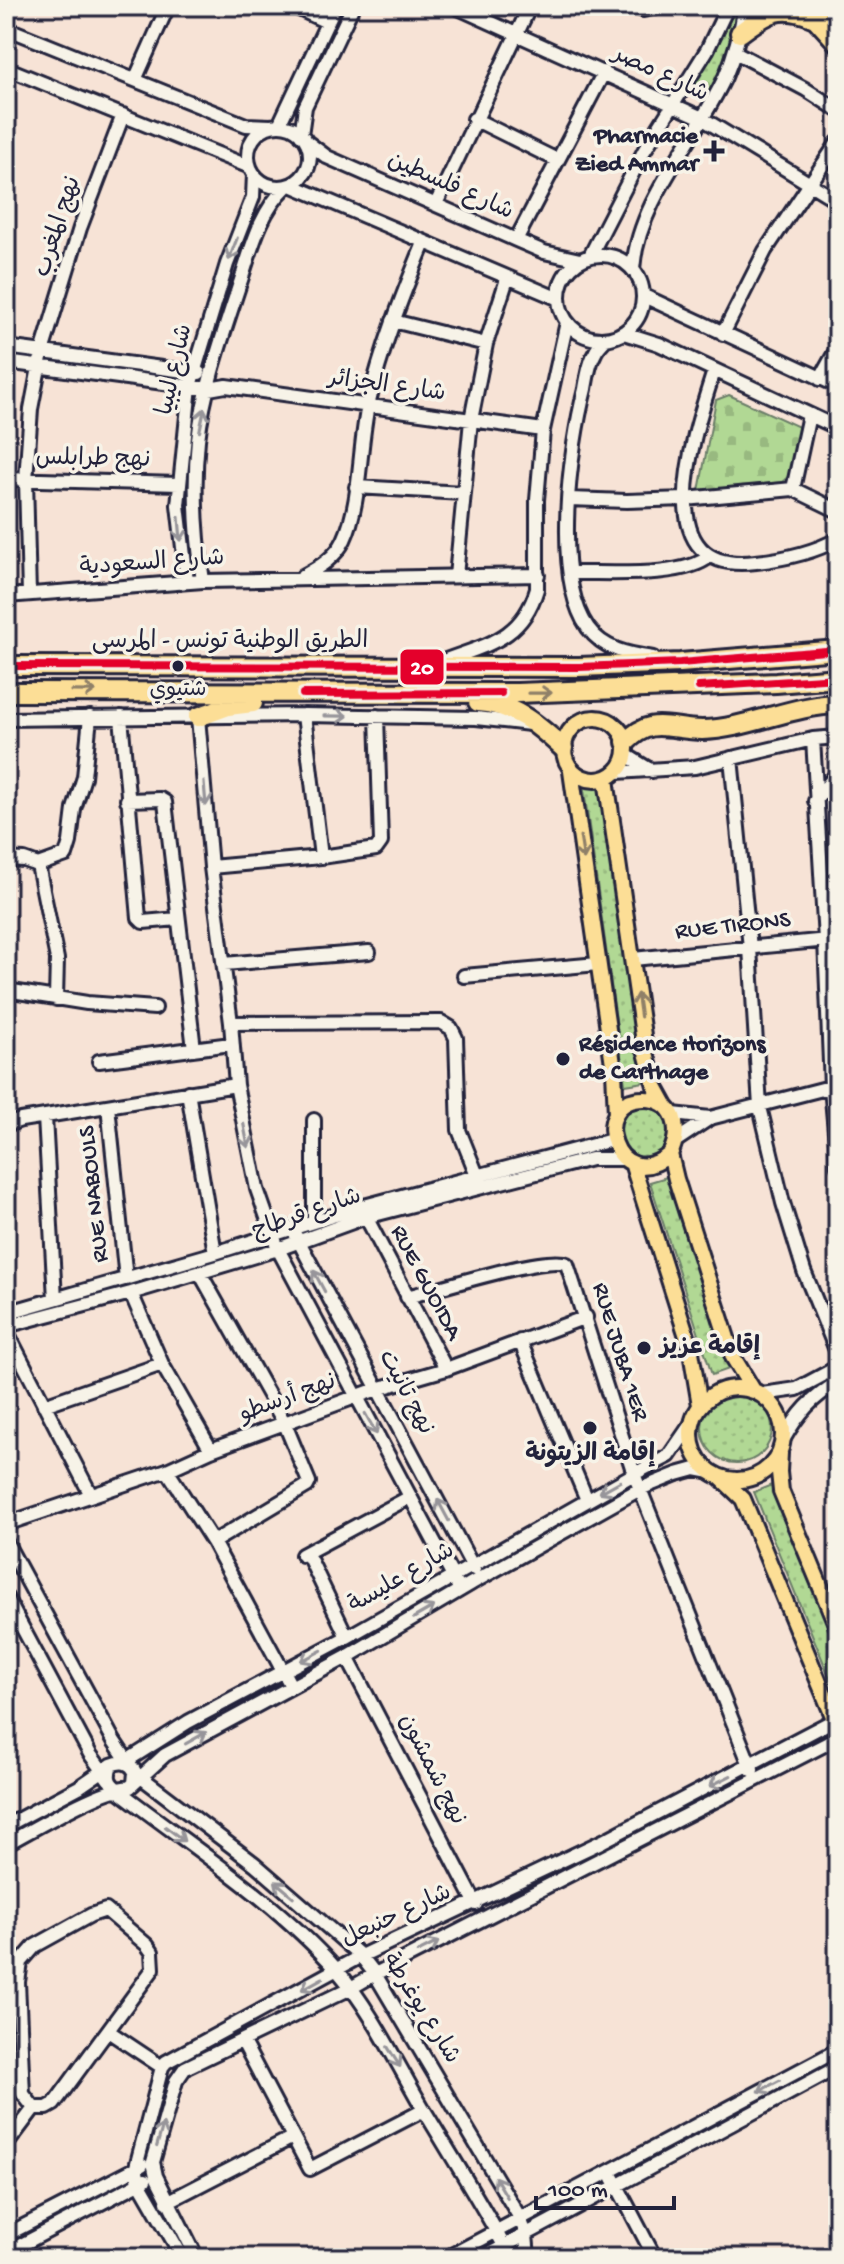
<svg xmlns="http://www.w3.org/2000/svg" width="844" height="2264" font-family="'Gochi Hand','Playpen Sans Arabic',sans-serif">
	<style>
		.grass { fill: url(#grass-dots); stroke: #6a7d68; stroke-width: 2 }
		.cemetery { fill: url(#cemetery-stones); stroke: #6a7d68; stroke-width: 2 }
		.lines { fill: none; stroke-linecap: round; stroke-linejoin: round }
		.minor-casing { stroke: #22223b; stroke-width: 18 }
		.major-casing { stroke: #22223b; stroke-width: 20 }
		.highway-casing { stroke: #22223b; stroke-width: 24 }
		.minor { stroke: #f7f3e8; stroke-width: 12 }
		.major { stroke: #fcde96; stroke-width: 14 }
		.highway { stroke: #fcde96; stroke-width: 18 }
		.bus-1-casing { stroke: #f7f3e8; stroke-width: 14 }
		.bus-1 { stroke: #e4002b; stroke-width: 8 }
		.oneway { stroke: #97959a }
		.oneway2 { stroke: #8f8068 }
		.poi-dot { fill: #22223b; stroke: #f7f3e8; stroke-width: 3 }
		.labels { text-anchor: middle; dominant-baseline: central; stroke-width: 7; stroke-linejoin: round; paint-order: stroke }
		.bus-label { font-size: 22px; fill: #22223b; stroke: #f7f3e8 }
		.street-label { font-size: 24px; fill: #22223b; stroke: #f7f3e8 }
		.poi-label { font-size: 24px; font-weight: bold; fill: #22223b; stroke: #f7f3e8; text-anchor: start }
		.line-badge { stroke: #f7f3e8; stroke-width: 3 }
		.badge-label { font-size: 22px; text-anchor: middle; font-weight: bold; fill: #fff }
	</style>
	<defs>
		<pattern id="grass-dots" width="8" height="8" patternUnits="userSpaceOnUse" patternTransform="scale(2)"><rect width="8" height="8" fill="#b1d894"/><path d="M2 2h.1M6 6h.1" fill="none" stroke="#98b980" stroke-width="1.8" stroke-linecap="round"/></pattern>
		<pattern id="cemetery-stones" width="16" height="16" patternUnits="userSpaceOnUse" patternTransform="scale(2)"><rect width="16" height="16" fill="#b1d894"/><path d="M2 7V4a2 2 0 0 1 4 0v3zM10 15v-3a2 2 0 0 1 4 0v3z" fill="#98b980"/></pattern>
	</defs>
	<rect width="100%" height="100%" fill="#f7e3d6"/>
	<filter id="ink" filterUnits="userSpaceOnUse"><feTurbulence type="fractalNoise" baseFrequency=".0125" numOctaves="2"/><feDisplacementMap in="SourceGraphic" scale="16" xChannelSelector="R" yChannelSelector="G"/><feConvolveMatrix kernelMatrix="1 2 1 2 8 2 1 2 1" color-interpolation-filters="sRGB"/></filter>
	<g filter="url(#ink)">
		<path class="grass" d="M 732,6 L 741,6 C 736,28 725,87 703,95 L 696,89 L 696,79 L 714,51 Z
			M 603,781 L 645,1082 L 625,1085 L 583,783 Z
			M618 1132a26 26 0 1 1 52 0a26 26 0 1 1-52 0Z
			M 670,1176 L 732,1368 L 712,1375 L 650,1182 Z
			M702 1428a35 35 0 1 1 70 0a35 35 0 1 1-70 0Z
			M 774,1484 L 838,1640 L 838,1698 L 754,1492 Z"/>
		<path class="cemetery" d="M 729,395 L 799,427 L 790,475 L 782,482 L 699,491 L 716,400 Z"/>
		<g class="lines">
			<defs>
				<path id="minor" d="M 293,6 L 327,22
					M 454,6 L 700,117 L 838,201
					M 633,6 L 643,10 L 663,6
					M 6,28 L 246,125 L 271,126
					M 735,52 L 805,89 L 838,110
					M 6,68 L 250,167
					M 135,80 L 168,6
					M 474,119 L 557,160
					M248 156a31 31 0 1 1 62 0a31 31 0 1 1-62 0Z
					M 279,125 L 335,6
					M 301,135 L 305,107 L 353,6
					M 307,142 L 327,157 L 516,240 L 544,252 L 580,260
					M 291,185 L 559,299
					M 436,204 L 530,6
					M 516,240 L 604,72
					M559 297a42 42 0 1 1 84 0a42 42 0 1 1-84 0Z
					M 590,256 L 644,151 L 707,50 L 728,6
					M 633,269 C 638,200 697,138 725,77 C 735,54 741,30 745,6
					M 644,296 L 838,386
					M 393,321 L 486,344
					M 624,333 L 659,344 L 838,428
					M 723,334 L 765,251 L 838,142
					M 606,339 C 602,343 597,348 595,353 C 589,363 587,377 585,389 C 570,447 552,577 588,628 C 604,650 628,654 653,658
					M 6,347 L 199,373
					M 6,362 L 209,389 L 226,386 L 543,430
					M 714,371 C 696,428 643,577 756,562 C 784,559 813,553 838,539
					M 820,379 L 838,347
					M 6,479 L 179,484
					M 356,487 L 463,493
					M 793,489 L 809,415
					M 569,499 L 627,501 L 685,499 L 793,489 L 838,511
					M 570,573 C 606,572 683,579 710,556
					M 303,576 C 320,567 336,557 344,540 C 361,504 359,446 368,406 C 381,350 402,296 424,243
					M 456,576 L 471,420 L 486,344 L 507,279
					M 203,581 C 196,534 193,488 198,440 C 204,388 223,335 239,286 C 251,251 259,213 286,187
					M 187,582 L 178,505 L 190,386 L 227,264 L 253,197 L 254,174
					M 29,594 L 26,480 L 31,409 L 42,352 L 80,228 L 123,115
					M 6,596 L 203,581 L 538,575
					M 438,663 C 483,645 521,642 537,589 L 537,500 L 543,430 L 567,322
					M 304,715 L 321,857
					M 121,717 L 139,918 L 143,922 L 178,919
					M 198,717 L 211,867 L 231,1023 L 236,1085 L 257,1189 L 278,1249 L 460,1590
					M 6,719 L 304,715 L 476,718 L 530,724
					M 813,739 L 825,940 L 831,1087 L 838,1166
					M 626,755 L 652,771
					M 731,758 L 750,948 L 760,1107 L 783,1203 L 804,1271 L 838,1355
					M 617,772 L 695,767 L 813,739 L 838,737
					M 127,800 L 160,799 L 165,802 L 194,1049
					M 815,801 L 838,772
					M 6,859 L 24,860 L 38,865 L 66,855 L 70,842 L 74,809 L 84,777 L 90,717
					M 38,865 L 57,959 L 56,999
					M 211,867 L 321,857 L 376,849 L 381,842 L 377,716
					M 633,959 L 838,939
					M 224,964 L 369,952
					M 464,976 L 598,964
					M 6,990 L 87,1003 L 155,1008
					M 231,1023 L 441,1022 L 451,1028 L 456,1038 L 459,1130 L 477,1175
					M 99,1061 L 231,1044
					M 188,1092 L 215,1253
					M 108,1106 L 126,1279
					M 673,1114 L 710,1118 L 838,1085
					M 45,1117 L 55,1299
					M 314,1120 L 314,1220
					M 6,1125 L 21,1120 L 236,1085
					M 677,1140 L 710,1118
					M 366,1217 L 446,1369
					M 296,1236 L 474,1569
					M 200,1273 L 285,1424 L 309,1482 L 307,1486 L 213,1542
					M 131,1293 L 162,1364 L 211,1450
					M 407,1297 C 435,1290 547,1254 567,1264 L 634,1474 L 752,1770
					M 6,1313 L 215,1253 L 364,1206 L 612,1140
					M 6,1326 L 131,1293 L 278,1249 L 366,1217 L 591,1159 L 625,1159
					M 6,1330 L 91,1495
					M 520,1341 L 587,1500
					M 762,1394 L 797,1389 L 838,1367
					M 44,1405 L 162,1364
					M 783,1440 C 799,1412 811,1399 838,1382
					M 167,1470 L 213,1542 L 291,1686
					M 6,1524 L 167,1470 L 211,1450 L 377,1389 L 446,1369 L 586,1317
					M 6,1542 L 114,1741 L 130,1765
					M 307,1553 L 347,1637
					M 302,1555 L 410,1497
					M 6,1597 L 90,1754 L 109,1780
					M 347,1657 L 476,1904
					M 125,1762 L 188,1722 L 347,1637 L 634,1474 L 669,1456 L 691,1424
					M 137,1774 L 255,1864 L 361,1956 L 375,1974 L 520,2218 L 526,2234 L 528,2258
					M 134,1783 L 135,1772 C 130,1761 121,1761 111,1765 C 107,1776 108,1783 118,1789 L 130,1787 L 165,1755 L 347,1657 L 472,1583 L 640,1489 L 677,1474 L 695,1469 L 711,1472
					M 115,1788 C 190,1846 274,1899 337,1970 C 372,2011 397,2064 424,2110 C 448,2150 473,2190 496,2231 L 504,2246 L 504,2258
					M 6,1826 L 79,1787 L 108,1767
					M 6,1844 C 27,1833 103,1788 122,1789
					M 106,1910 L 147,1945 L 152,1952 L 153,1969 L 54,2104 L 47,2108 L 34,2108 L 23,2094 L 18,1982 L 21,1962 L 35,1946 L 91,1915 Z
					M 108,2031 L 162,2067
					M 243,2042 L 310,2169 L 424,2110
					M 10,2140 L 34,2108
					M 613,2178 L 655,2258
					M 167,2202 L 293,2137
					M 6,2235 L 142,2165
					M 6,2253 L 145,2180
					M 183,2258 L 139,2182 L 136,2167 L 162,2067 L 166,2062 L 361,1956 L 603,1841 L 838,1718
					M 197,2258 L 156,2176 L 153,2162 L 176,2081 L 185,2068 L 351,1988 L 375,1974 L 838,1738
					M 446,2258 L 838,2050
					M 482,2258 L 838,2067"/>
				<path id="major" d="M564 749a31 31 0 1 1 62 0a31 31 0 1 1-62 0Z
					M 571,771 L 614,1071 L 616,1114
					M 606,779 L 645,1049 L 655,1086 L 666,1106
					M 670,1154 C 616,1199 585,1098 645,1099 C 676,1100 682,1130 670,1154 L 676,1179 L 733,1357 L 753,1390
					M 632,1163 L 690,1346 L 700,1405
					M691 1434a46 46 0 1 1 92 0a46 46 0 1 1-92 0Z
					M 780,1453 L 779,1472 L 781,1491 L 838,1629
					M 721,1478 L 743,1499 L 838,1728"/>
				<path id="highway" d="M 825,6 L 838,24
					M 809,11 L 838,43
					M 740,33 C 768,12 782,3 815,18
					M 6,666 L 579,667 L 680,663 L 838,650
					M 6,692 L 517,693 L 776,683 L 838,678
					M 478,702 C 514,704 538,725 563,748
					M 198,717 L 228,706 L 253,703
					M 626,742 C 652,715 669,730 702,730 C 747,729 792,705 838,704"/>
			</defs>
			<use href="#minor" class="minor-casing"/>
			<use href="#major" class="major-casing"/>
			<use href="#highway" class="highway-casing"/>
			<use href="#minor" class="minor"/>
			<use href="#major" class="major"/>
			<use href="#highway" class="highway"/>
			<defs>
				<path id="bus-1" d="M 6,666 L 579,667 L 680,663 L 838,650
					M 699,687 L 838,678
					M 303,694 L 501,693"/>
			</defs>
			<use href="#bus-1" class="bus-1-casing"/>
			<use href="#bus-1" class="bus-1"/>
		</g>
		<defs><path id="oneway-shaft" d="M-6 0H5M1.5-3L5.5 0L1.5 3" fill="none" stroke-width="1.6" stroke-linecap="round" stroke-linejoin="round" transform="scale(2)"/></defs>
		<g class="oneway">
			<use href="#oneway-shaft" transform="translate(233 249) rotate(111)"/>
			<use href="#oneway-shaft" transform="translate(202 420) rotate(-78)"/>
			<use href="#oneway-shaft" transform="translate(180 529) rotate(85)"/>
			<use href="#oneway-shaft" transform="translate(336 716) rotate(1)"/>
			<use href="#oneway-shaft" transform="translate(205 794) rotate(85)"/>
			<use href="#oneway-shaft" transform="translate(246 1136) rotate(79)"/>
			<use href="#oneway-shaft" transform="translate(319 1281) rotate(-118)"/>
			<use href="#oneway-shaft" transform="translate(371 1424) rotate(61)"/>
			<use href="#oneway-shaft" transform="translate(610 1487) rotate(151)"/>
			<use href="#oneway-shaft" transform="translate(443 1510) rotate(-118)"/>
			<use href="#oneway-shaft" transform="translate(424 1612) rotate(-30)"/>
			<use href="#oneway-shaft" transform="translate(311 1656) rotate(152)"/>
			<use href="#oneway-shaft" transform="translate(196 1738) rotate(-29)"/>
			<use href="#oneway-shaft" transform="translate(720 1781) rotate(153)"/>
			<use href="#oneway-shaft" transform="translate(175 1834) rotate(37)"/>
			<use href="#oneway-shaft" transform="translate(284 1889) rotate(-140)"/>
			<use href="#oneway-shaft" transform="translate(428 1947) rotate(-27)"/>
			<use href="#oneway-shaft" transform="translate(312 1984) rotate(151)"/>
			<use href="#oneway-shaft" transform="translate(394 2057) rotate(58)"/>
			<use href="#oneway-shaft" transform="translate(769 2086) rotate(152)"/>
			<use href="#oneway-shaft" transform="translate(160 2135) rotate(-74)"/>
			<use href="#oneway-shaft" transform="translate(501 2187) rotate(-121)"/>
		</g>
		<g class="oneway2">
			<use href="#oneway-shaft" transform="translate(84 691) rotate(1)"/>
			<use href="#oneway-shaft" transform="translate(540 693) rotate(-1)"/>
			<use href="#oneway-shaft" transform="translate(582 848) rotate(81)"/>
			<use href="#oneway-shaft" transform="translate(639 1005) rotate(-98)"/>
		</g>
	</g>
	<g class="poi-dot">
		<path d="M710 139h8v8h8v8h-8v8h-8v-8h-8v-8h8z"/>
		<circle cx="178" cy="666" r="7"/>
		<circle cx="563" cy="1059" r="8"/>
		<circle cx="644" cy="1348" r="8"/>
		<circle cx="590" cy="1428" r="8"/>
	</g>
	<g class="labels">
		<g class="bus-label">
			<text x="178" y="691">شتيوي</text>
		</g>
		<g class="street-label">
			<text transform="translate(660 75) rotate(25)">شارع مصر</text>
			<text transform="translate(450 187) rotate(24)">شارع فلسطين</text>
			<text transform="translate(59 227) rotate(-72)">نهج المغرب</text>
			<text transform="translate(176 370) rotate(-77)">شارع ليبيا</text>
			<text transform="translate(387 387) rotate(8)">شارع الجزائر</text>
			<text transform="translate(93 460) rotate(1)">نهج طرابلس</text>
			<text transform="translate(152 564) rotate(-4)">شارع السعودية</text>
			<text x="230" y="642">الطريق الوطنية تونس - المرسى</text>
			<text transform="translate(733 927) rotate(-6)">RUE TIRONS</text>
			<text transform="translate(95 1194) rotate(-96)">RUE NABOULS</text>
			<text transform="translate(307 1215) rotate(-19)">شارع قرطاج</text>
			<text transform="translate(425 1283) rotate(62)">RUE GUOIDA</text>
			<text transform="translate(619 1352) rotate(73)">RUE JUBA 1ER</text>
			<text transform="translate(405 1393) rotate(62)">نهج تانيت</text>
			<text transform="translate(288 1399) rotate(-20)">نهج أرسطو</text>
			<text transform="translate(402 1579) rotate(-30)">شارع عليسة</text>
			<text transform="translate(431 1770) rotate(63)">نهج شمشون</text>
			<text transform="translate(397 1917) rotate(-25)">شارع حنبعل</text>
			<text transform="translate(420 2009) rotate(58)">شارع يوغرطة</text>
		</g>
		<g class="poi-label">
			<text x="698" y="137" text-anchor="end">Pharmacie<tspan x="698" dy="28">Zied Ammar</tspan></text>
			<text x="579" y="1045">Résidence Horizons<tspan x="579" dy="28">de Carthage</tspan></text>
			<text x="660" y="1348">إقامة عزيز</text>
			<text x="590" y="1455" text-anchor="middle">إقامة الزيتونة</text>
		</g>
	</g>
	<rect class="line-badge" x="399" y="648" width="46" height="38" rx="8" fill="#e4002b"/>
	<g class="badge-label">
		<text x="422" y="674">20</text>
	</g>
	<rect width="844" height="2264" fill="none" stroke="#f7f3e8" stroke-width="32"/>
	<rect x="16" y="16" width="812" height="2232" fill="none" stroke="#22223b" stroke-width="3" filter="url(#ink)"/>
	<path d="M536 2196v12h138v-12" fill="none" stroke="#22223b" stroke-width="4"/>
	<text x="548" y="2196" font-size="24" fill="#22223b" stroke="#f7f3e8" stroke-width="6" paint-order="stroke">100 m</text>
</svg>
